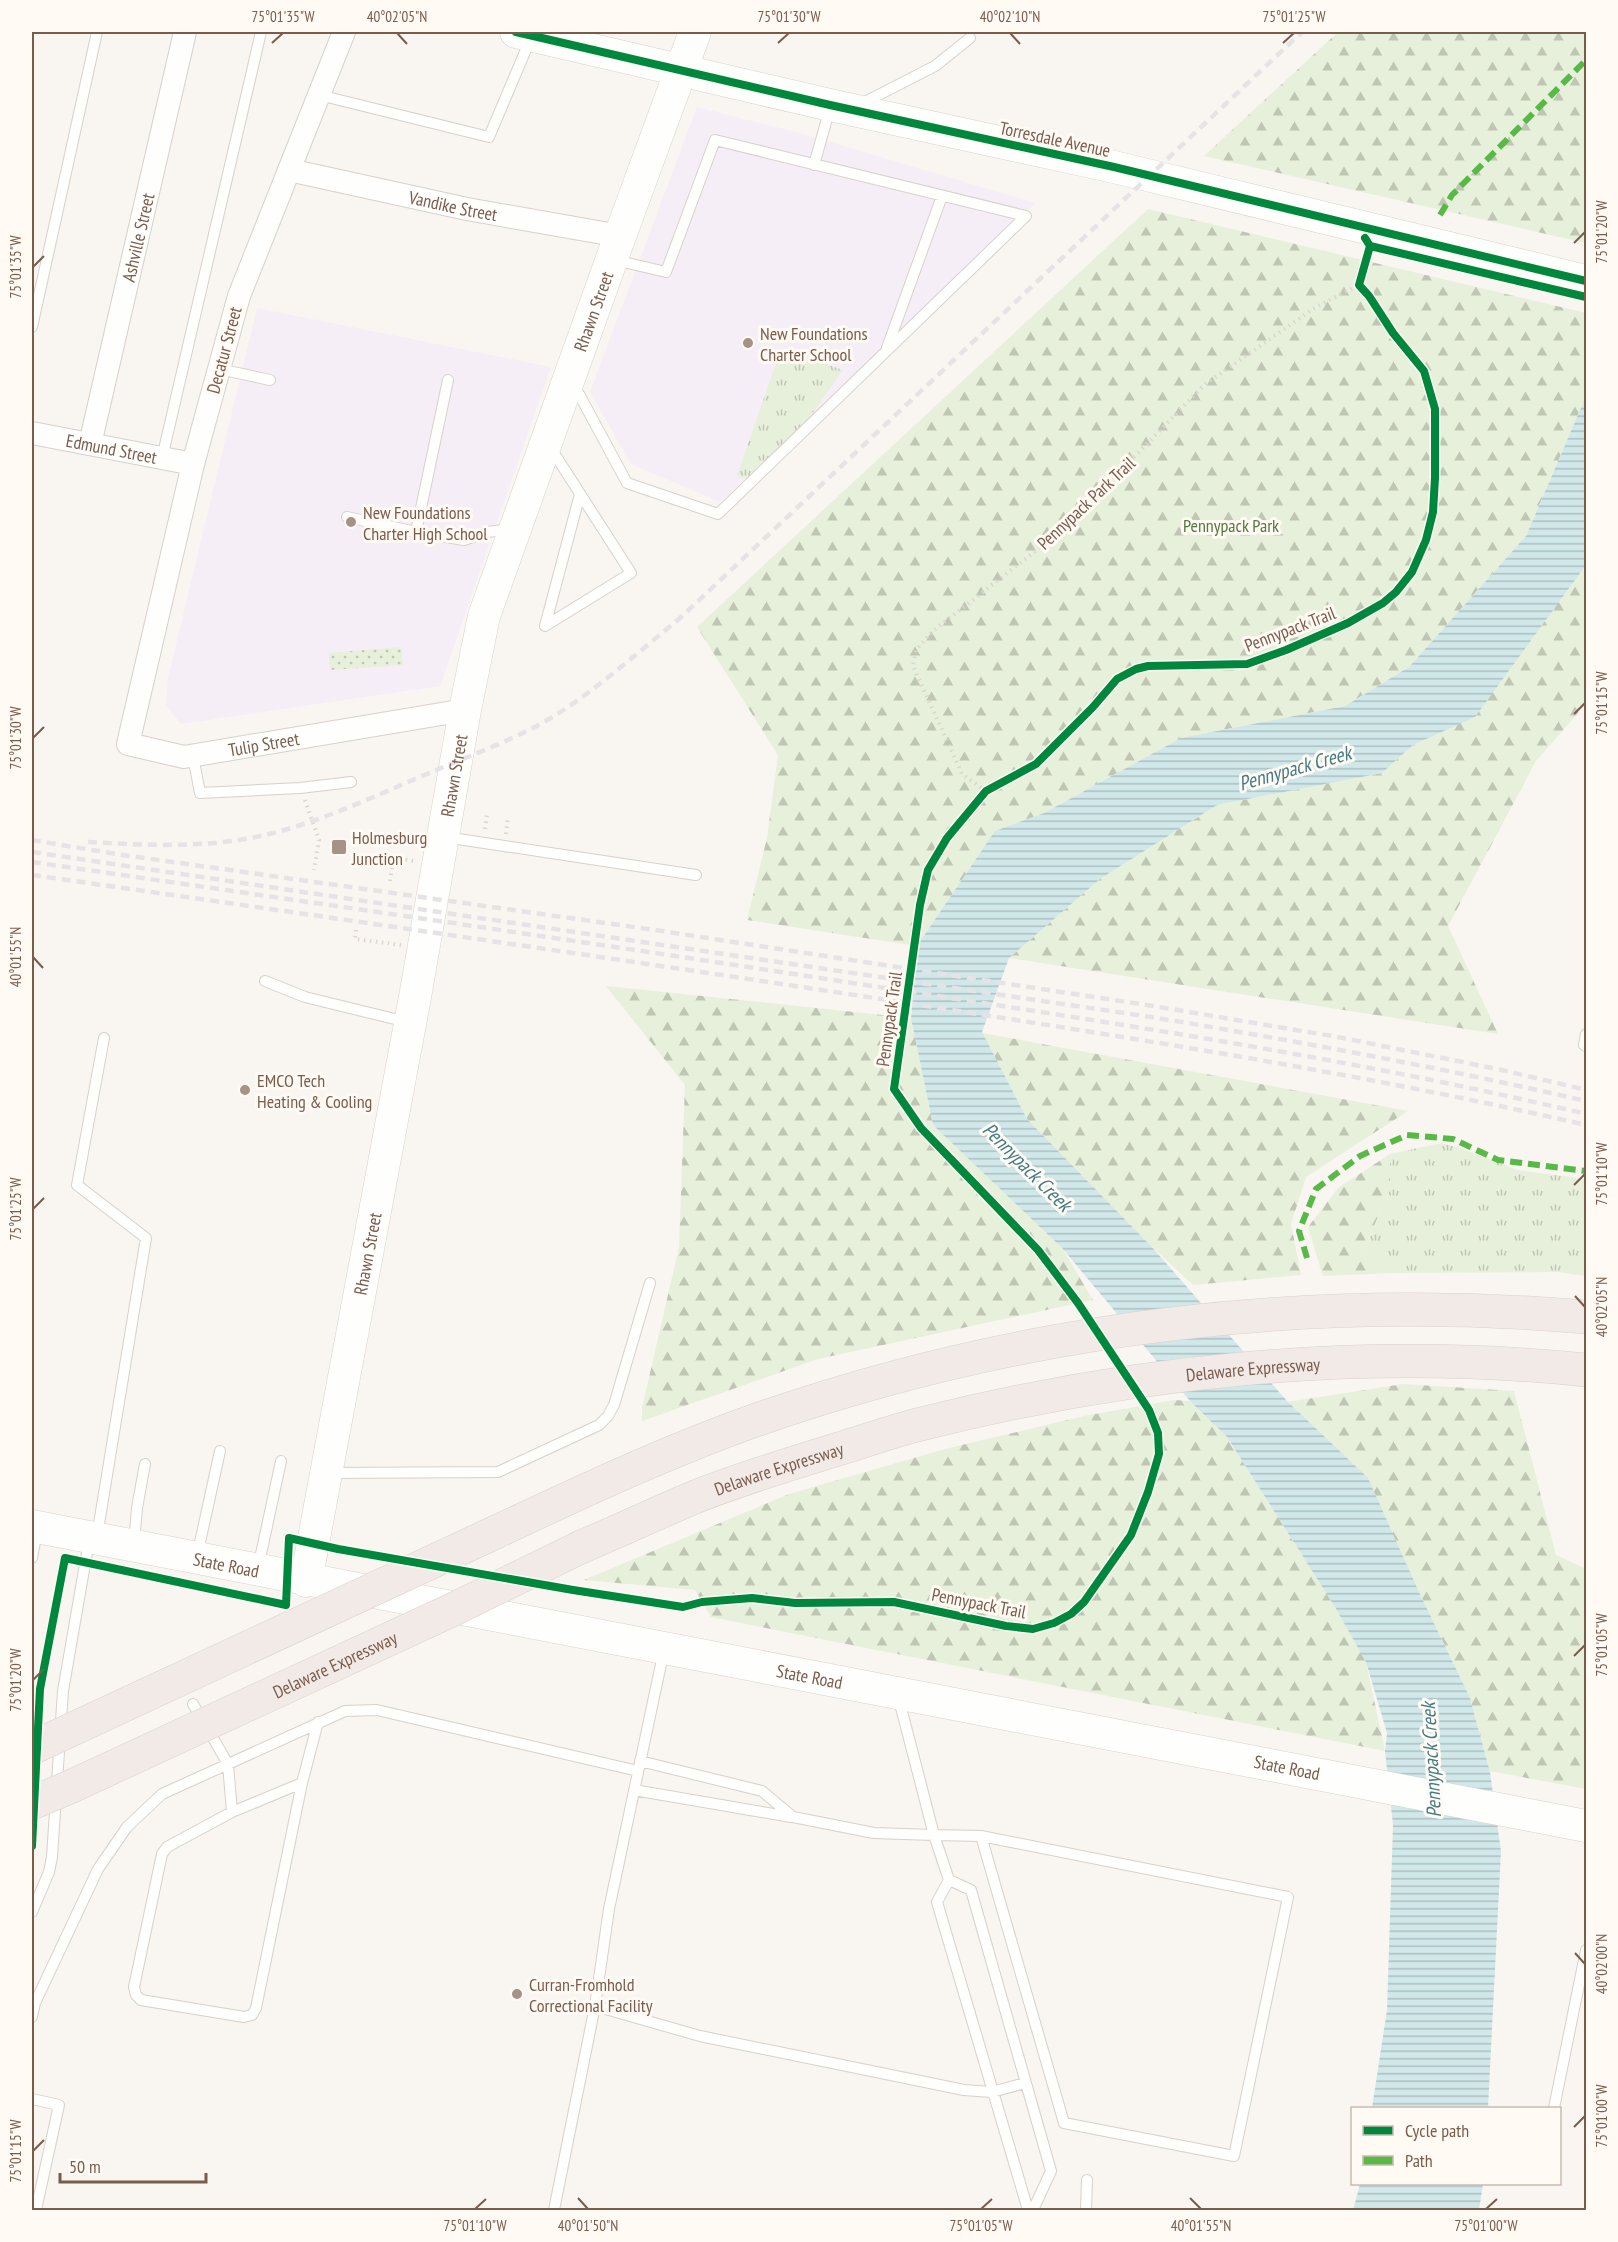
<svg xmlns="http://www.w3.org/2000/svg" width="1618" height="2242" font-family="'PT Sans Narrow',sans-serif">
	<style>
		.education { fill: #f6eef6 }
		.grass { fill: url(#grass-tufts) }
		.forest { fill: url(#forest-firs) }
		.garden { fill: url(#garden-dots) }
		.water { fill: url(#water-rules) }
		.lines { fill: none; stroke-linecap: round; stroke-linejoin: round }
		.lane-casing { stroke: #d7d1cb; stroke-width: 12 }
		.street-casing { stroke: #d7d1cb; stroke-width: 24 }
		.secondary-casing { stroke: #d9d2cb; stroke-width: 33 }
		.highway-casing { stroke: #dad1cc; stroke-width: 34 }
		.path { stroke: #dcd5d0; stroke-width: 4; stroke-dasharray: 1.5 4.5; stroke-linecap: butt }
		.lane { stroke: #fefefd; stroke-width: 10 }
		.street { stroke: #fefefd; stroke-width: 22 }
		.secondary { stroke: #fefefd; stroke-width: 32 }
		.highway { stroke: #f2eae7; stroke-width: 33 }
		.rail { stroke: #e6e3e7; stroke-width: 4.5; stroke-dasharray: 9 6; stroke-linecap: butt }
		.highway-bridge-casing { stroke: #dad1cc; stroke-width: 34; stroke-linecap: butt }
		.highway-bridge { stroke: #f2eae7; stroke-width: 33 }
		.quiet { stroke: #58b947; stroke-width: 6; stroke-dasharray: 12 6; stroke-linecap: butt }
		.cycleway-casing { stroke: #fffaf3; stroke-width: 11 }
		.cycleway { stroke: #00873e; stroke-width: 8 }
		.ticks { fill: none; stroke: #7a5c4d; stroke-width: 2 }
		.poi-dot { fill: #a69286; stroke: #fffaf3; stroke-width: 2 }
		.labels { text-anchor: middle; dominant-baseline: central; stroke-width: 6; stroke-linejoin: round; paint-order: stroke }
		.street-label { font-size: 18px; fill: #7a5c4d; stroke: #fffaf3 }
		.poi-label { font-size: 18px; fill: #7a5c4d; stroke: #fffaf3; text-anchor: start }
		.park-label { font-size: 18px; fill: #537a41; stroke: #fffaf3 }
		.water-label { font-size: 20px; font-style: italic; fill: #437c86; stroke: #fffaf3 }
		.neatline { fill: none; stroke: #7a5c4d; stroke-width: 2 }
		.ticks-label { font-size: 15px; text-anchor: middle; fill: #7a5c4d }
	</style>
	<defs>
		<pattern id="grass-tufts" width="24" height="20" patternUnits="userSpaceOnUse" patternTransform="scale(1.5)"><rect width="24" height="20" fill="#e7f0db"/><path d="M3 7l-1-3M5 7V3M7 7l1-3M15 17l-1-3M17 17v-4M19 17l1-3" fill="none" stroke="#c0c6b4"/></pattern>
		<pattern id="forest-firs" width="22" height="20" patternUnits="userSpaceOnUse" patternTransform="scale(1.5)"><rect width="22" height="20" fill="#e7f0db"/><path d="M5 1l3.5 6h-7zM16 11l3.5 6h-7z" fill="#c0c6b4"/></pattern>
		<pattern id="garden-dots" width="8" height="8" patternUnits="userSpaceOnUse" patternTransform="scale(1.5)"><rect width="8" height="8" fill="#e7f0db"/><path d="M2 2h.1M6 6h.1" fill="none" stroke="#c0c6b4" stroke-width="1.8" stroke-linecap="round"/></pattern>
		<pattern id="water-rules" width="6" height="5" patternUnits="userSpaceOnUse" patternTransform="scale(1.5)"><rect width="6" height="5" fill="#d0e8ea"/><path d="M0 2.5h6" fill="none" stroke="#aebfc0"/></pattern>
	</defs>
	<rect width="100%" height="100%" fill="#f9f5f0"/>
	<path class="education" d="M 697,107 L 800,133 L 1036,203 L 720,502 L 631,464 L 590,392 Z
		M 257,308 L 551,367 L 440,686 L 181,724 L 166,705 L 168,678 Z"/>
	<path class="grass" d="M 781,349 L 843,370 L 781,458 L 755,483 L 737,475 Z
		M 1441,1143 L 1460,1148 L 1517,1170 L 1586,1179 L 1586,1276 L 1558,1272 L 1391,1273 L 1363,1250 L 1390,1190 L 1390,1154 Z"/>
	<path class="forest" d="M 1338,32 L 1586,32 L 1586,243 L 1204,156 Z
		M 1148,209 L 1586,313 L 1586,396 L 1526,536 L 1409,667 L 1345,706 L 1181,738 L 1044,813 L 996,831 L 917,946 L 747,920 L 767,838 L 778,755 L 697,627 Z
		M 1586,565 L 1586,704 L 1536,761 L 1448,926 L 1498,1034 L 1009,958 L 1100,879 L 1217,805 L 1382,773 L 1413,745 L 1474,717 Z
		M 606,986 L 911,1018 L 933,1125 L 1062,1248 L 1093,1300 L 818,1359 L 642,1421 L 642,1408 L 679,1247 L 685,1085 Z
		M 982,1033 L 1408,1111 L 1306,1177 L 1291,1224 L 1301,1275 L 1193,1285 L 1151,1246 L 1027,1119 Z
		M 1390,1154 L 1390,1190 L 1363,1250 L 1391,1273 L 1323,1276 L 1308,1227 L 1338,1188 Z
		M 1403,1384 L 1514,1391 L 1556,1555 L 1586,1569 L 1586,1789 L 1490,1771 L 1470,1698 L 1418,1590 L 1287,1402 Z
		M 1174,1400 L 1190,1401 L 1227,1437 L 1335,1607 L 1366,1662 L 1385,1751 L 711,1617 L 695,1590 L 584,1580 L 789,1494 L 945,1449 L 1084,1416 Z"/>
	<path class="garden" d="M 401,647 L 403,665 L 330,670 L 329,653 Z"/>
	<path class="water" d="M 1586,396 L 1586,565 L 1475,717 L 1413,745 L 1382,773 L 1217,805 L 1100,879 L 1009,958 L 982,1032 L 1027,1119 L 1151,1246 L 1287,1401 L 1368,1478 L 1418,1590 L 1470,1698 L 1490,1772 L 1501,1851 L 1488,2108 L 1372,2108 L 1387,2010 L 1393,1825 L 1385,1751 L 1387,1733 L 1366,1662 L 1335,1607 L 1227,1437 L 1190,1401 L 1062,1248 L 933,1125 L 911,1018 L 917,946 L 995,831 L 1044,813 L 1181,738 L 1345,706 L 1409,667 L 1526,536 Z
		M 1360,2184 L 1483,2184 L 1479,2210 L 1353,2210 Z"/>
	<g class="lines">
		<defs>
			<path id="lane" d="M 319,95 L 489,137 L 530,40
				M 861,104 L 935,66 L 970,38
				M 814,165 L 830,108
				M 32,327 L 97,32
				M 887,348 L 942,196
				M 219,369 L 270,380
				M 573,383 L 627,483 L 718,514 L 1026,216 L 715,140 L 666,272 L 615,260
				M 550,447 L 631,573 L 545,626 L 580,494
				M 162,458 L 261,32
				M 347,517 L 416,532 L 448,380
				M 416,532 L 464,540 L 488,532 L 510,529
				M 193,756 L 200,793 L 300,788 L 351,782
				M 445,837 L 696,875
				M 265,981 L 305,997 L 407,1022
				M 1586,1034 L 1584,1045 L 1586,1046
				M 330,1473 L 498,1472 L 599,1425 L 608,1416 L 614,1405 L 650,1283
				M 97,1536 L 146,1238 L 77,1185 L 104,1038
				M 134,1543 L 137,1508 L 145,1464
				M 197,1556 L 220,1451
				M 32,1558 L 37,1531
				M 258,1568 L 281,1461
				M 193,1704 L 228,1764 L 232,1812
				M 640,1761 L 762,1791 L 793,1817 L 874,1833 L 934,1835 L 898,1696
				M 302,1783 L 232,1812 L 167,1847 L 162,1854 L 134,1987 L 136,1995 L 141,2000 L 244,2017 L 252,2015 L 256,2008 L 302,1783 L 318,1722
				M 634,1790 L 791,1817
				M 981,1836 L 1064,2123 L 1234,2156 L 1288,1897 L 981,1836 L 934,1835 L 949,1880 L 937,1902 L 1028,2210
				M 949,1880 L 971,1890 L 1051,2171 L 1033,2210
				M 32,1912 L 49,1872 L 52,1857 L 63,1691 L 89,1541
				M 595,2006 L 700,2036 L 964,2090 L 992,2092 L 1025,2083
				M 32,2017 L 35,2003 L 98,1869 L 127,1827 L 162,1794 L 345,1711 L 377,1710 L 638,1771
				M 32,2099 L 59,2105 L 36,2210
				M 1554,2108 L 1586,1950
				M 554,2210 L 595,2006 L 609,1909 L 664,1650
				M 1086,2210 L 1087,2180"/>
			<g id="street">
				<path id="s1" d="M 344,32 L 239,296 L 193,464 L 128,744 L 184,757 L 465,710"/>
				<path id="s2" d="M 289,170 L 467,209 L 620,236"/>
				<path id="s3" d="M 32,433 L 193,464"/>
				<path id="s4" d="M 90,444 L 185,32"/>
			</g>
			<g id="secondary">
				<path d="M 516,32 L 830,105 L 1114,167 L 1586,281"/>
				<path id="s5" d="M 32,1526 C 549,1630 1069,1722 1586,1826"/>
				<path id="s6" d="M 306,1581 L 415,997 L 465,710 L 484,616 L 620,236 L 695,32"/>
			</g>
			<g id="highway">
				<path d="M 496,1532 C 581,1492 666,1452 756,1420 C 1023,1327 1305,1293 1586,1317"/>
				<path id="s7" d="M 581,1547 C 619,1531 657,1513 695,1497 C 745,1477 797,1462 848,1446 C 871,1439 894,1431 917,1425 C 1134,1370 1363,1347 1586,1370"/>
			</g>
		</defs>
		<use href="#lane" class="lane-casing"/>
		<use href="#street" class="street-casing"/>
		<use href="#secondary" class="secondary-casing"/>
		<use href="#highway" class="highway-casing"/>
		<path class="path" d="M 986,791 L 962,774 L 913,666 L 916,650 L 933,631 L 1065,528 L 1204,385 L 1316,307 L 1359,285
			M 305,800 L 319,840 L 314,870
			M 485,829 L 487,814
			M 506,834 L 508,817
			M 390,881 L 393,858 L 414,861
			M 356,930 L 355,939 L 402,945"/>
		<use href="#lane" class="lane"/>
		<use href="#street" class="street"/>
		<use href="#secondary" class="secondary"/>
		<use href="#highway" class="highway"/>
		<path class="rail" d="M 32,840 L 116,854 L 655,930 L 1153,1006 L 1338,1037 L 1502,1070 L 1586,1090
			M 88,842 C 141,845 197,848 251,838 C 314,826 374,796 434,771 C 478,752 525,736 565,709 C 605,682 641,650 679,619 L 1302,32
			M 32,852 L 1151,1017 C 1297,1041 1443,1068 1586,1101
			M 32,862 C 316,903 601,944 885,988 C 1120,1024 1355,1059 1586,1114
			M 32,875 C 321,916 611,958 901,1002 C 1131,1038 1360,1073 1586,1125"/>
		<defs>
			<g id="highway-bridge">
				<path d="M 32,1748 L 496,1532"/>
				<path id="s8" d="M 32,1803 L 70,1787 L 454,1609 L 581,1547"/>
			</g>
		</defs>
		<use href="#highway-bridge" class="highway-bridge-casing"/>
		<use href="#highway-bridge" class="highway-bridge"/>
		<path class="quiet" d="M 1440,215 L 1452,195 L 1586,60
			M 1307,1258 L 1299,1231 L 1316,1189 L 1360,1156 L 1407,1135 L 1453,1139 L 1498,1160 L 1586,1171"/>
		<defs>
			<path id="cycleway" d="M 516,32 L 830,105 L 1114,167 L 1586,281
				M 1365,238 L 1370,246 L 1586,297
				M 32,1846 L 40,1689 L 65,1558 L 286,1605 L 289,1538 L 338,1549 L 573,1590 L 683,1607 L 702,1602 L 752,1598 L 795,1603 L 894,1602 L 1006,1626 L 1033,1629 L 1054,1623 L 1071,1614 L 1084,1602 L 1131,1535 L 1148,1492 L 1159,1454 L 1158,1433 L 1149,1410 L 1078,1303 L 1038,1250 L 921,1128 L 894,1089 L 920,905 L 928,870 L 947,838 L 986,791 L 1036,764 L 1093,707 L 1117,679 L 1136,669 L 1148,666 L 1247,664 L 1286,650 L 1348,623 L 1383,603 L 1396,592 L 1412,572 L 1426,540 L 1433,512 L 1435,478 L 1435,409 L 1424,371 L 1393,333 L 1369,296 L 1359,285 L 1370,246"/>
		</defs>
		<use href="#cycleway" class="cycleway-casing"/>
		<use href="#cycleway" class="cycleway"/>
	</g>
	<path class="ticks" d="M 397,33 L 407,44M 1010,33 L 1020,44M 272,43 L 283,33M 778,43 L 789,33M 1283,43 L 1294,33M 1574,243 L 1585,232M 33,267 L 44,256M 1574,714 L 1585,703M 33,738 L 44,727M 33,957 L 43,968M 1574,1185 L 1585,1174M 33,1209 L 44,1198M 1575,1296 L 1585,1307M 1574,1656 L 1585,1645M 33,1680 L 44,1669M 1575,1953 L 1585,1964M 1574,2127 L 1585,2116M 33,2151 L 44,2140M 578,2198 L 588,2209M 1190,2198 L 1201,2209M 475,2209 L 486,2199M 981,2209 L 992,2199M 1486,2209 L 1497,2199"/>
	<g class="poi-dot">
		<circle cx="748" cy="343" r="6"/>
		<circle cx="351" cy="522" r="6"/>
		<rect x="331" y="839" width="16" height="16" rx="3"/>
		<circle cx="245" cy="1090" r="6"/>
		<circle cx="517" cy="1994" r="6"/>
	</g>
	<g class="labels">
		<g class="street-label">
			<text transform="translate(1055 139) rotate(12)">Torresdale Avenue</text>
			<text stroke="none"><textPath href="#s2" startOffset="168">Vandike Street</textPath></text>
			<text stroke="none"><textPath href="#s4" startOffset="212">Ashville Street</textPath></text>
			<text stroke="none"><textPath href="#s6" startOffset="1305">Rhawn Street</textPath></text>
			<text transform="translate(224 350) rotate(-75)">Decatur Street</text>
			<text stroke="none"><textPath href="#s3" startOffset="81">Edmund Street</textPath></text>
			<text transform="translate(1086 503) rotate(-43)">Pennypack Park Trail</text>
			<text transform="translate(1290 629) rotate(-21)">Pennypack Trail</text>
			<text stroke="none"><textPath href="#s1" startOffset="884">Tulip Street</textPath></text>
			<text stroke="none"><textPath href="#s6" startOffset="819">Rhawn Street</textPath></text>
			<text transform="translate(889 1019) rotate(-82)">Pennypack Trail</text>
			<text stroke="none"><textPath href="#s6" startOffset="333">Rhawn Street</textPath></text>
			<text stroke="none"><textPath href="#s7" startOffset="699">Delaware Expressway</textPath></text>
			<text stroke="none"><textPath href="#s7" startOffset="213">Delaware Expressway</textPath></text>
			<text stroke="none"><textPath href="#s5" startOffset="198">State Road</textPath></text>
			<text transform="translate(979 1603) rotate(11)">Pennypack Trail</text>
			<text stroke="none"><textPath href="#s8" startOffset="333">Delaware Expressway</textPath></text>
			<text stroke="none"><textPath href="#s5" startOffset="792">State Road</textPath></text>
			<text stroke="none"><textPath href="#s5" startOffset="1278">State Road</textPath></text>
		</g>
		<g class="poi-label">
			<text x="760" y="333">New Foundations<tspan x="760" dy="21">Charter School</tspan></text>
			<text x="363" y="512">New Foundations<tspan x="363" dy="21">Charter High School</tspan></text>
			<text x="352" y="837">Holmesburg<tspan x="352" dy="21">Junction</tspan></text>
			<text x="257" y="1080">EMCO Tech<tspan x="257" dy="21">Heating &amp; Cooling</tspan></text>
			<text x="529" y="1984">Curran-Fromhold<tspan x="529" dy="21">Correctional Facility</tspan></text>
		</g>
		<g class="park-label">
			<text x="1231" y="525">Pennypack Park</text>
		</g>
		<g class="water-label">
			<text transform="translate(1295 768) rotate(-16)">Pennypack Creek</text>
			<text transform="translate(1027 1167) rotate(45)">Pennypack Creek</text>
			<text transform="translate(1431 1760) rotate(-93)">Pennypack Creek</text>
		</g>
	</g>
	<rect width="1618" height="2242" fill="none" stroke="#fffaf3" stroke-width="66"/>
	<rect x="1351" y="2107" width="210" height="78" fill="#fffaf3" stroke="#cabbb1" stroke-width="1.5"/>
	<rect x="1363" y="2126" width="30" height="9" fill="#00873e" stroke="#cabbb1" stroke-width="1.5"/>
	<text x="1405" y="2137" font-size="18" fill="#7a5c4d">Cycle path</text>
	<rect x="1363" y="2156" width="30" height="9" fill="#58b947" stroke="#cabbb1" stroke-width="1.5"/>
	<text x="1405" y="2167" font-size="18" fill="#7a5c4d">Path</text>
	<path d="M60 2173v9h146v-9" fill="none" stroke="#7a5c4d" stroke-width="3"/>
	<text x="69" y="2173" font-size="18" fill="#7a5c4d" stroke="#fffaf3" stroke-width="4.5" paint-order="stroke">50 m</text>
	<rect x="33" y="33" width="1552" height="2176" class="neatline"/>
	<g class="ticks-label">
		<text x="283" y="22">75°01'35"W</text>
		<text x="397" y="22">40°02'05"N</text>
		<text x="789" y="22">75°01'30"W</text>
		<text x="1010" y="22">40°02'10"N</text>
		<text x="1294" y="22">75°01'25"W</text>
		<text transform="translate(1602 232) rotate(-90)" y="5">75°01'20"W</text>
		<text transform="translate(16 267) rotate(-90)" y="5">75°01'35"W</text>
		<text transform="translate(1602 703) rotate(-90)" y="5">75°01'15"W</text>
		<text transform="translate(16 738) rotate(-90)" y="5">75°01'30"W</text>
		<text transform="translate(16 957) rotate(-90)" y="5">40°01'55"N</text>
		<text transform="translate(1602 1174) rotate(-90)" y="5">75°01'10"W</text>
		<text transform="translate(16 1209) rotate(-90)" y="5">75°01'25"W</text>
		<text transform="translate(1602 1307) rotate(-90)" y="5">40°02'05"N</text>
		<text transform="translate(1602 1645) rotate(-90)" y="5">75°01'05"W</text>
		<text transform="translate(16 1680) rotate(-90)" y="5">75°01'20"W</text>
		<text transform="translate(1602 1964) rotate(-90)" y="5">40°02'00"N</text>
		<text transform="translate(1602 2116) rotate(-90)" y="5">75°01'00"W</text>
		<text transform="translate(16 2151) rotate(-90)" y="5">75°01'15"W</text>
		<text x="475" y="2231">75°01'10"W</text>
		<text x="588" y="2231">40°01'50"N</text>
		<text x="981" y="2231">75°01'05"W</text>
		<text x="1201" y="2231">40°01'55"N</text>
		<text x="1486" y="2231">75°01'00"W</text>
	</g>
</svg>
